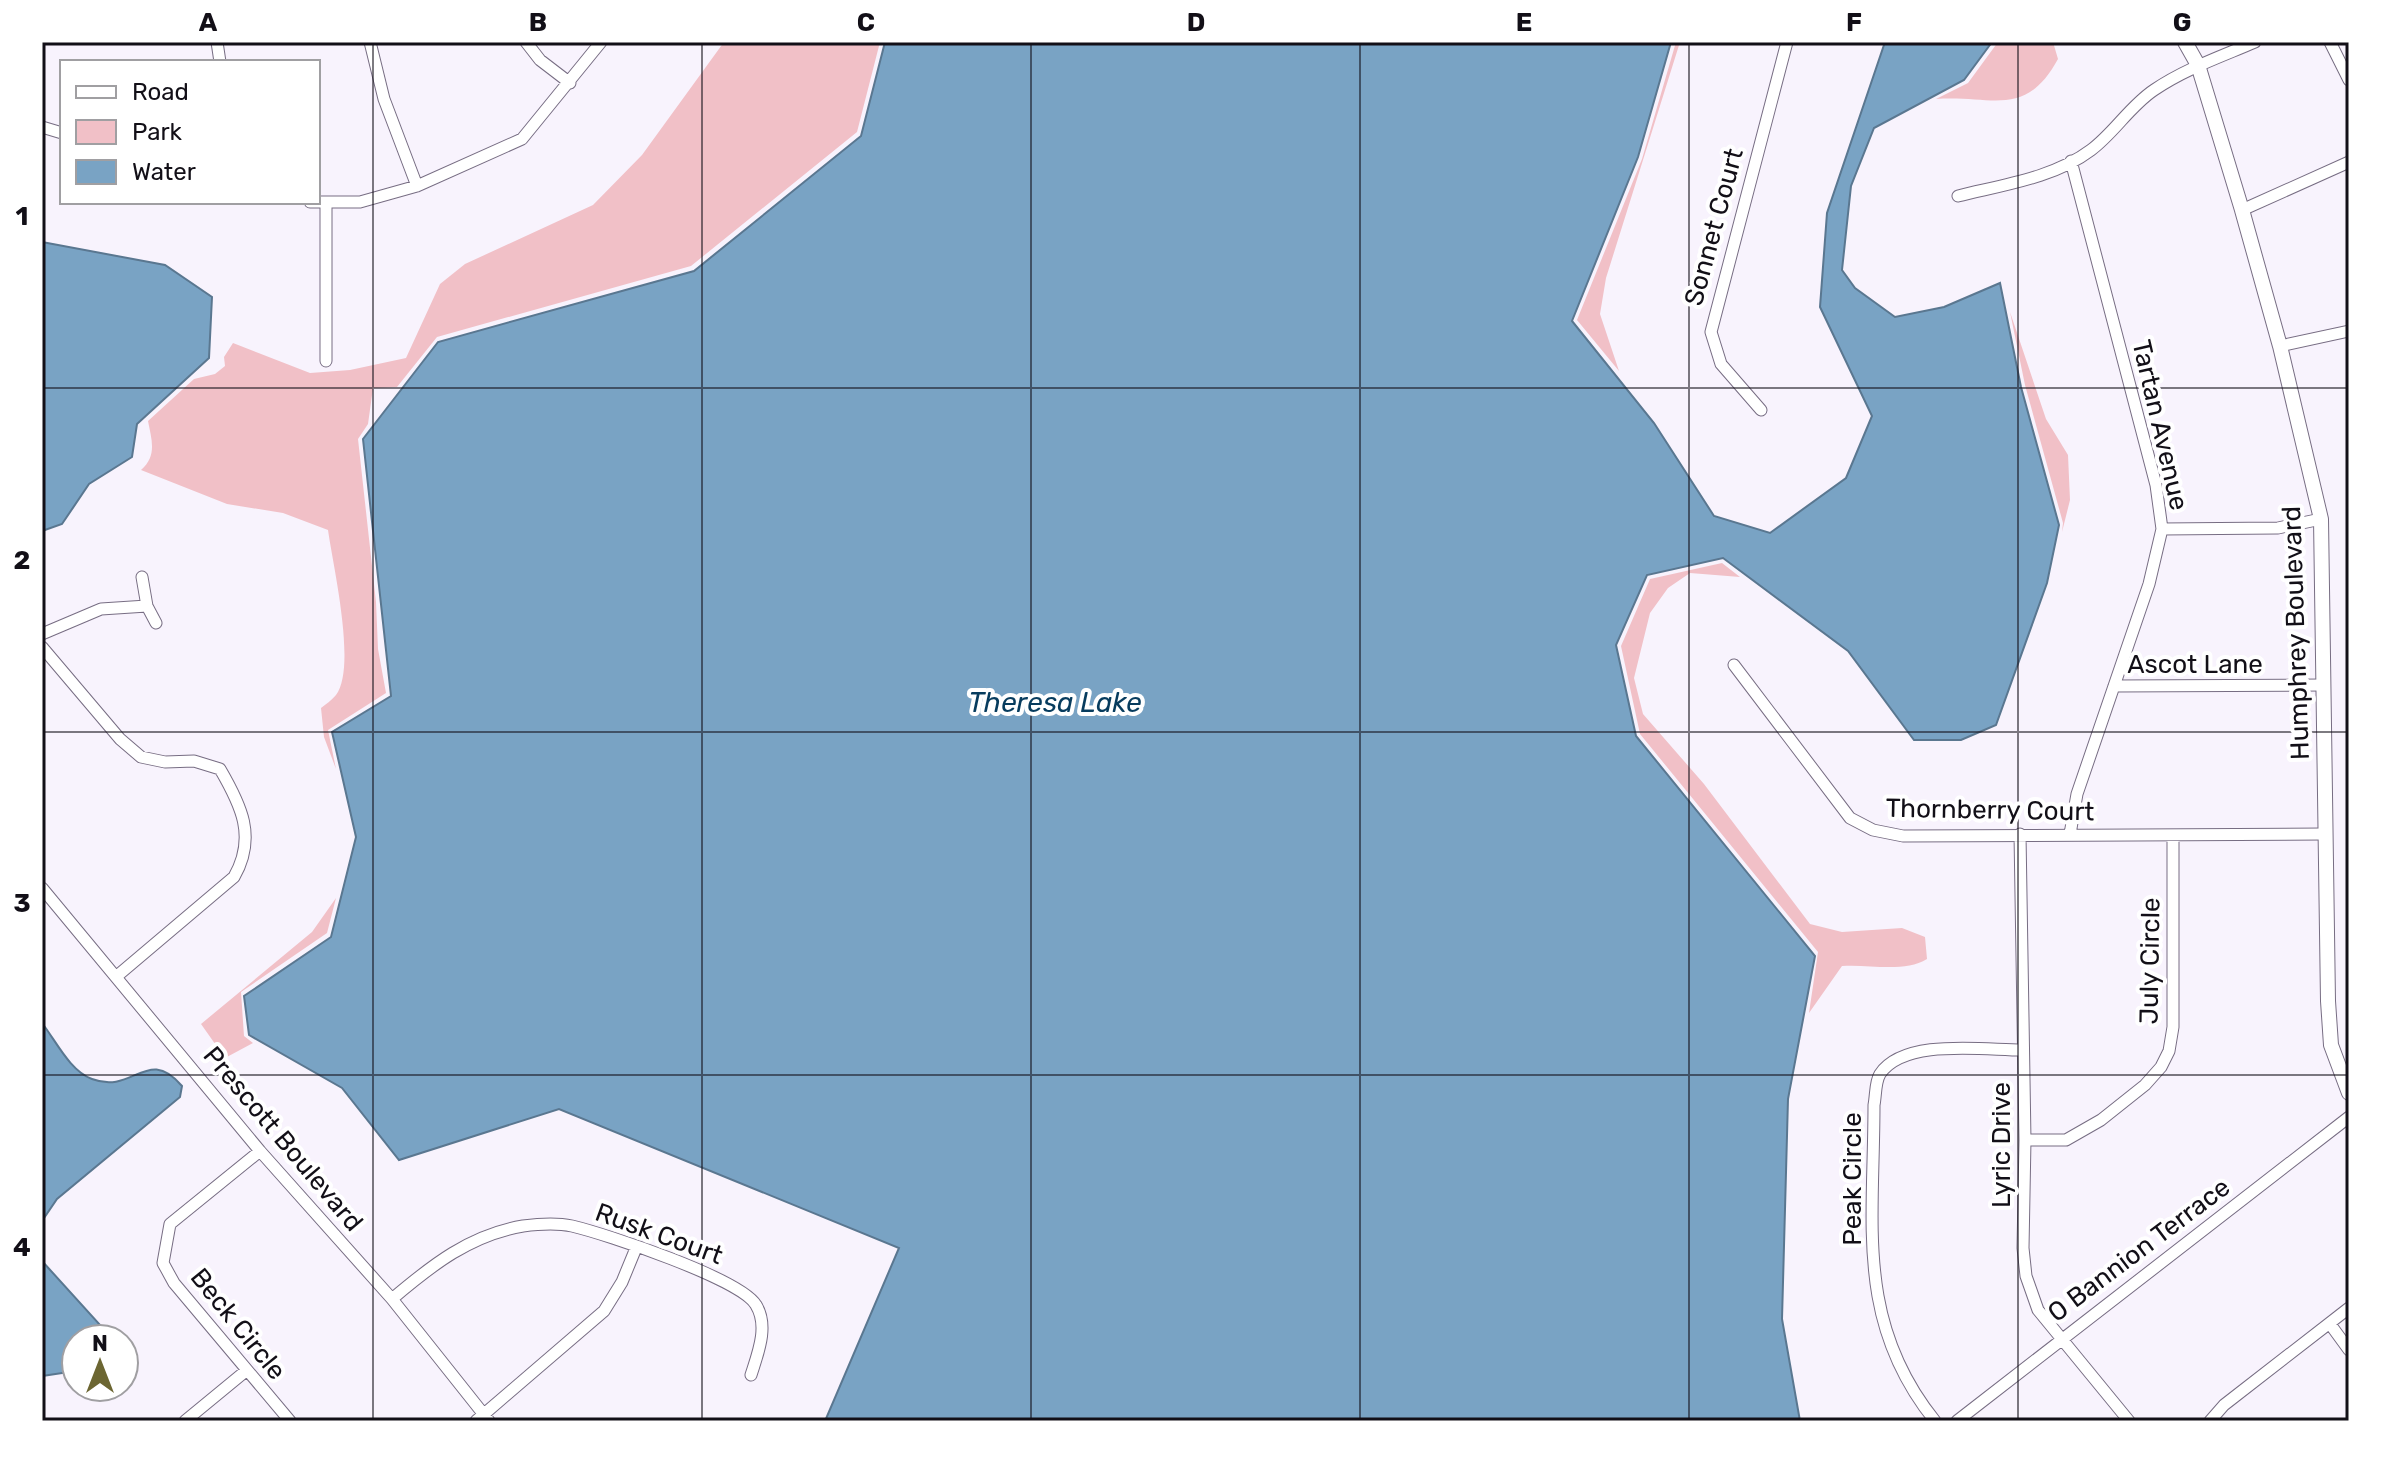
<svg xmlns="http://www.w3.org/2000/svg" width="2391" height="1463" font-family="Rubik,sans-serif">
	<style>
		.green { fill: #f1c0c7 }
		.water { fill: #79a3c4; stroke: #5a7790; stroke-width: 2 }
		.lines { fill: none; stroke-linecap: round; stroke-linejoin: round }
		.minor-casing { stroke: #776d83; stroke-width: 13 }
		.tertiary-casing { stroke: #776d83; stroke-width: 16 }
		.minor { stroke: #fff; stroke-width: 11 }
		.tertiary { stroke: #fff; stroke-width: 14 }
		.grid { fill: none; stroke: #120f17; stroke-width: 2; stroke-opacity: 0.55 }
		.labels { text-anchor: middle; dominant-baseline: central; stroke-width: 8; stroke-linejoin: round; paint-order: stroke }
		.street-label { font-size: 26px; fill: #120f17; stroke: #fff }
		.water-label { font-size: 28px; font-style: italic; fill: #073c5e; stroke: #fff }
		.neatline { fill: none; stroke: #120f17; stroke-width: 3 }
		.grid-label { font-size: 26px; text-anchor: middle; font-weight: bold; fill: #120f17 }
	</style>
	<rect width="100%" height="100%" fill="#f8f3fd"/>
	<path class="green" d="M 724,42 L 880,42 L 857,132 L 691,266 L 437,337 L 397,387 L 373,388 L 368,424 L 358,439 L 376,602 L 378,649 L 386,693 L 328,730 L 336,769 L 324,737 L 321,708 C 326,704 332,700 336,695 C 357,667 333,566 328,530 L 283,513 L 227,504 L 141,470 C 157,456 152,441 148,421 L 194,379 L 215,374 L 225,366 L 224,357 L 233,343 L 310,373 L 350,370 L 406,358 L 440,284 L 465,264 L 593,205 L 642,155 Z
		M 1676,42 L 1680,42 L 1606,278 L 1600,314 L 1619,371 L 1577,320 L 1642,159 Z
		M 1998,42 L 2053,42 L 2058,59 C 2025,119 1993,95 1936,99 L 1968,83 Z
		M 2010,312 L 2046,419 L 2068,455 L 2070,500 L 2062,532 L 2063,523 L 2025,385 Z
		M 1722,563 L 1740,577 L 1690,573 L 1668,588 L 1650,613 L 1634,678 L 1643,714 L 1704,784 L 1810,924 L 1842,932 L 1902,928 L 1925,937 L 1927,959 C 1904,973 1870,964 1842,966 L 1809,1013 L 1818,952 L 1640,734 L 1621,646 L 1650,579 Z
		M 336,898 L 327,933 L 241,992 L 244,1036 L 253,1043 L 225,1058 L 201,1024 L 312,932 Z"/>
	<path class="water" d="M 885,42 L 1671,42 L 1638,157 L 1572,321 L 1654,423 L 1714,516 L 1770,533 L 1846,478 L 1872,416 L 1820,307 L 1827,213 L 1885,42 L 1992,42 L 1964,80 L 1874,128 L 1851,186 L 1842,270 L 1855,288 L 1895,317 L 1944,307 L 2000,283 L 2021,387 L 2059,525 L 2047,583 L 1996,725 L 1961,740 L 1914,740 L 1848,651 L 1723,558 L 1647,575 L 1616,645 L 1636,736 L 1815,956 L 1788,1099 L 1782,1319 L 1800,1421 L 825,1421 L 899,1248 L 559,1109 L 399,1160 L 342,1088 L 249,1035 L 244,996 L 331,937 L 356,837 L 332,732 L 391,696 L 363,439 L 438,342 L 694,271 L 861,136 Z
		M 42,242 L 165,265 L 212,297 L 209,358 L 137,424 L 132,457 L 89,484 L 62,524 L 42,531 Z
		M 42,1023 C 56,1041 70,1071 92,1079 C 134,1095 147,1045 182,1086 L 180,1097 L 57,1199 L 42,1221 Z
		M 42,1261 L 111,1337 L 76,1339 L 76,1371 L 42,1376 Z"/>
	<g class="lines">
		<defs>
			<path id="minor" d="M 217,42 L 220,62
				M 370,42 L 384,99 L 417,186
				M 526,42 L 540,60 L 570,83
				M 2330,42 L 2349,80
				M 42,127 L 62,133
				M 1958,196 C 2002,185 2054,178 2091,150 C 2114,133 2130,106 2154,90 C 2185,69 2220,57 2255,42
				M 310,202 L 360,202 L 417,186 L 522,139 L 601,42
				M 326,204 L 326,361
				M 2242,210 L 2349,162
				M 2280,346 L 2349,331
				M 1761,410 L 1721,364 L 1711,332 L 1787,42
				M 2162,529 L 2278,528 L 2321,519
				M 142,577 L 147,606 L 156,623
				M 42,634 L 101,609 L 147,606
				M 42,647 L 120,739 L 141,757 L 165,762 L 194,761 L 220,769 C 241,805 257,837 234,877 L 117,976
				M 1734,665 L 1850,818 L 1873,830 L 1903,836 L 2324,834
				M 2114,686 L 2324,685
				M 2020,834 L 2025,1140 L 2023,1248 L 2026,1276 L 2038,1310 L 2129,1421
				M 2070,834 L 2077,794 L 2149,584 L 2162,529 L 2156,485 L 2071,161
				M 42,888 L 260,1151 L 392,1299 L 489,1421
				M 2025,1140 L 2066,1140 L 2101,1120 L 2145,1085 L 2161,1067 L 2169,1051 L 2173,1027 L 2173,836
				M 260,1151 L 170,1224 L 163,1263 L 174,1283 L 290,1421
				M 392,1299 C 432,1265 470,1235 523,1226 C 538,1224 558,1223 572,1226 C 606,1234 741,1279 756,1305 C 769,1326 758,1353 751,1375
				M 2330,1324 L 2349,1350
				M 185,1421 L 247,1370
				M 476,1421 L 604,1311 L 622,1282 L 636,1248
				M 1935,1421 C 1855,1322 1874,1224 1874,1105 C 1876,1095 1875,1082 1880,1074 C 1904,1038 1983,1050 2022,1050
				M 1957,1421 L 2349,1117
				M 2210,1421 L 2224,1405 L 2349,1308"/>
			<path id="tertiary" d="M 2185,42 L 2198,65 L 2242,210 L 2280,346 L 2321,519 L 2328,1001 L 2331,1045 L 2349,1093"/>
		</defs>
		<use href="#minor" class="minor-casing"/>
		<use href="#tertiary" class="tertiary-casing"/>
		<use href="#minor" class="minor"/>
		<use href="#tertiary" class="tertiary"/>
	</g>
	<path class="grid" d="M 373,42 L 373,1421M 702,42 L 702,1421M 1031,42 L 1031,1421M 1360,42 L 1360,1421M 1689,42 L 1689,1421M 2018,42 L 2018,1421M 42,388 L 2349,388M 42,732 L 2349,732M 42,1075 L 2349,1075"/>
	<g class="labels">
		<g class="street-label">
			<text transform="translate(1714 227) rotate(-75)">Sonnet Court</text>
			<text transform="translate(2160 425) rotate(77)">Tartan Avenue</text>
			<text transform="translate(2296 633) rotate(-92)">Humphrey Boulevard</text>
			<text x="2195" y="664">Ascot Lane</text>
			<text transform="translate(1990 810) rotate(1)">Thornberry Court</text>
			<text transform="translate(2150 961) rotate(-89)">July Circle</text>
			<text transform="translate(283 1139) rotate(50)">Prescott Boulevard</text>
			<text transform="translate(2001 1145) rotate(-90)">Lyric Drive</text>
			<text transform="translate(1852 1179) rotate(-90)">Peak Circle</text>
			<text transform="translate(659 1234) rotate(20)">Rusk Court</text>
			<text transform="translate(2139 1250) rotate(-37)">O Bannion Terrace</text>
			<text transform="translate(238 1324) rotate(51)">Beck Circle</text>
		</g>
		<g class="water-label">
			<text x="1055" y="702">Theresa Lake</text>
		</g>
	</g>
	<rect width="2391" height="1463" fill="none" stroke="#ffffff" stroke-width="88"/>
	<rect x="60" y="60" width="260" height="144" fill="#ffffff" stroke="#a09fa2" stroke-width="2"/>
	<rect x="76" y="86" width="40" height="12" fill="#ffffff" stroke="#a09fa2" stroke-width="2"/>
	<text x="132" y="100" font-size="24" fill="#120f17">Road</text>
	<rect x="76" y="120" width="40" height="24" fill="#f1c0c7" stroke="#a09fa2" stroke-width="2"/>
	<text x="132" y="140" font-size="24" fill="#120f17">Park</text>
	<rect x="76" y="160" width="40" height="24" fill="#79a3c4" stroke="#a09fa2" stroke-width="2"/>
	<text x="132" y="180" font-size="24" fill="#120f17">Water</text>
	<g transform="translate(100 1363)"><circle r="38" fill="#ffffff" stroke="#a09fa2" stroke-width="2"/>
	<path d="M0-6L14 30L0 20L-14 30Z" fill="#6c6632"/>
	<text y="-12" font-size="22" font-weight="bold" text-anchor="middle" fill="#120f17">N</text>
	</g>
	<rect x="44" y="44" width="2303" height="1375" class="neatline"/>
	<g class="grid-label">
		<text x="208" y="31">A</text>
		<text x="538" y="31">B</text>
		<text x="866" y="31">C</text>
		<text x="1196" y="31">D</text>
		<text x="1524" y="31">E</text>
		<text x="1854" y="31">F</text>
		<text x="2182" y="31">G</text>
		<text x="22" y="225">1</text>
		<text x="22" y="569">2</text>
		<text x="22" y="912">3</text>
		<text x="22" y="1256">4</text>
	</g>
</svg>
